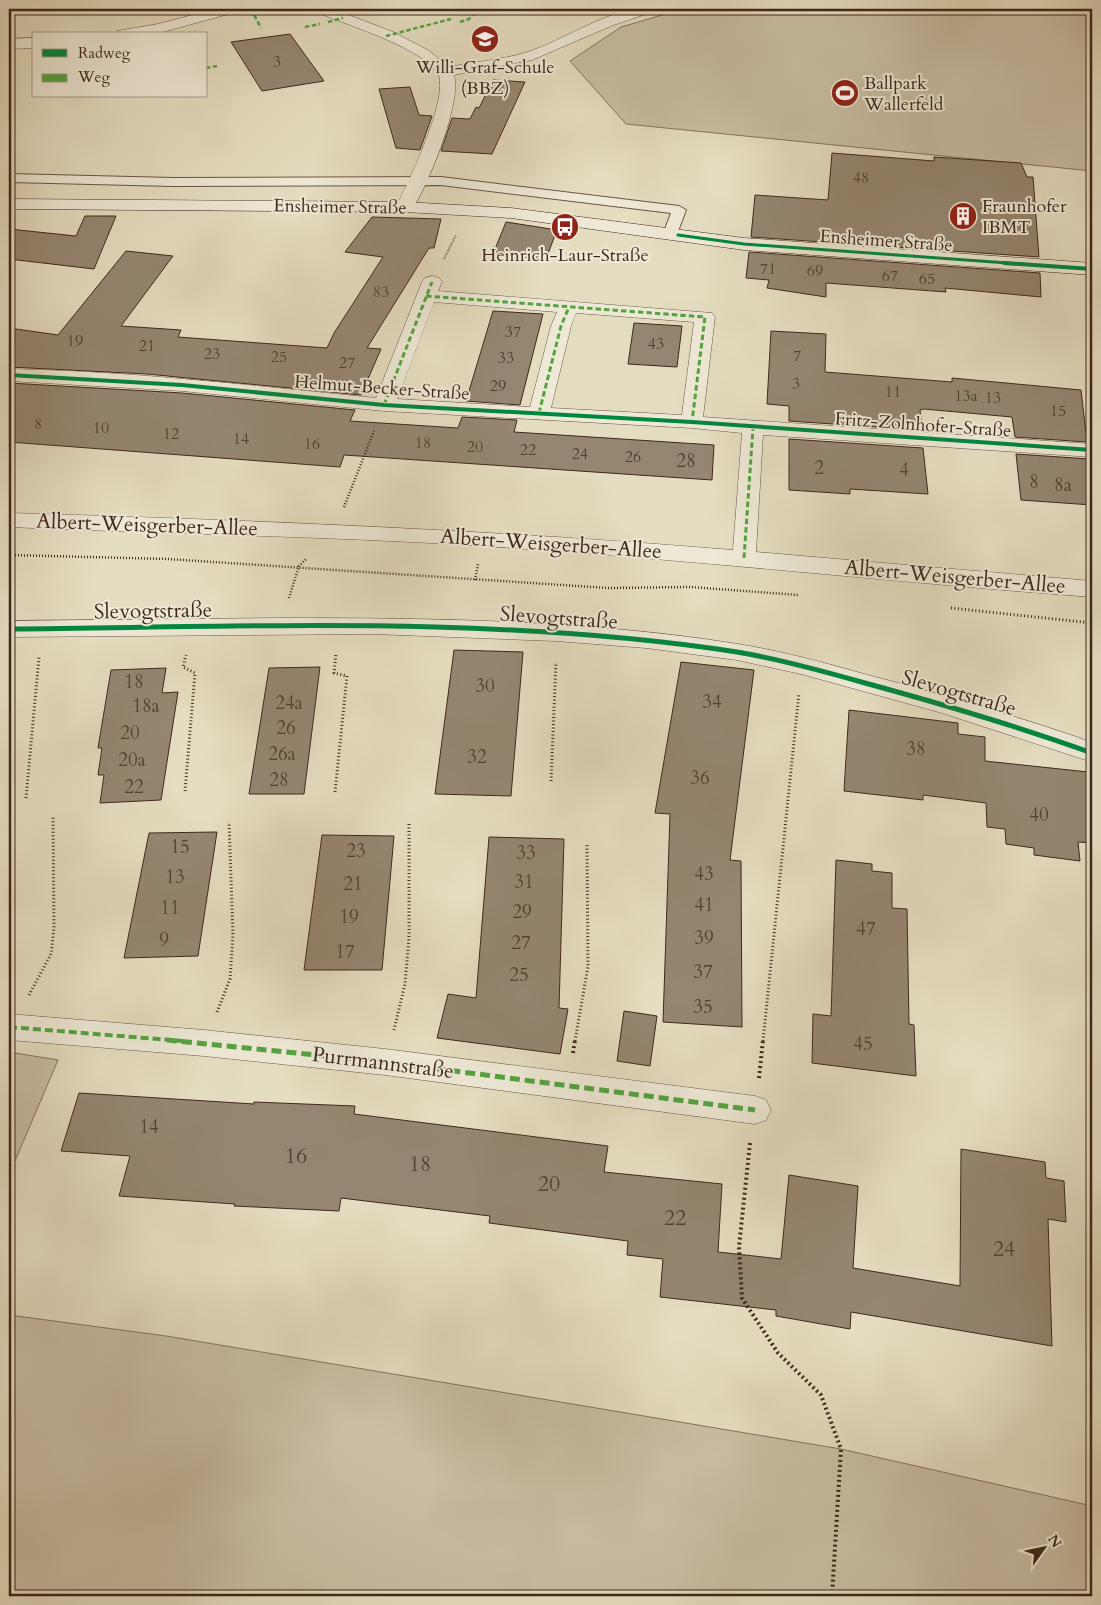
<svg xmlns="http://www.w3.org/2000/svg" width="1101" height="1605" font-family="Cardo,serif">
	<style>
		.green { fill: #c9bea4; stroke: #847360 }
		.building { fill: #958671; stroke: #3e281c }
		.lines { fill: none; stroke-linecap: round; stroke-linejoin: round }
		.lane-casing { stroke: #685545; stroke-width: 2 }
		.street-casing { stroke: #685545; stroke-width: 1 }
		.secondary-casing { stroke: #3e281c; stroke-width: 1 }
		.path-far3 { stroke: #3e281c; stroke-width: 2; stroke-dasharray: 0.5 1; stroke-linecap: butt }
		.path-far2 { stroke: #3e281c; stroke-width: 2.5; stroke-dasharray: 1 2; stroke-linecap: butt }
		.path-far1 { stroke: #3e281c; stroke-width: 3; stroke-dasharray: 1 2.5; stroke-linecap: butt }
		.path { stroke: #3e281c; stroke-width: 4; stroke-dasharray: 2 3; stroke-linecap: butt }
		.lane { fill: #eee9d6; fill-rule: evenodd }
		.street { fill: #eee9d6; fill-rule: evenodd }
		.secondary { fill: #eee9d6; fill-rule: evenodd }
		.quiet-far3 { stroke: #54a341; stroke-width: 2.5; stroke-dasharray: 4.5 2.5; stroke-linecap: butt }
		.quiet-far2 { stroke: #54a341; stroke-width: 3; stroke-dasharray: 5.5 3; stroke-linecap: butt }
		.quiet-far1 { stroke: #54a341; stroke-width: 4; stroke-dasharray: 8 4; stroke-linecap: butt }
		.quiet { stroke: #54a341; stroke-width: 5; stroke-dasharray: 10 5; stroke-linecap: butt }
		.cycleway-far2-casing { stroke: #eee9d6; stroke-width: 5 }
		.cycleway-far1-casing { stroke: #eee9d6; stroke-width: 6 }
		.cycleway-casing { stroke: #eee9d6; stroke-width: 8 }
		.cycleway-far2 { stroke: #00873e; stroke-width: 3 }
		.cycleway-far1 { stroke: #00873e; stroke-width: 4 }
		.cycleway { stroke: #00873e; stroke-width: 5 }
		.labels { text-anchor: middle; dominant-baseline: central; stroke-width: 4; stroke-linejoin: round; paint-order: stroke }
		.far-number-label { font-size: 16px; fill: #544031 }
		.far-poi-label { font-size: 18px; fill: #3e281c; stroke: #eee9d6 }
		.far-street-label { font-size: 18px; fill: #3e281c; stroke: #eee9d6 }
		.number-label { font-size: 19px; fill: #544031 }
		.street-label { font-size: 21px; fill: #3e281c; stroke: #eee9d6 }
		.near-number-label { font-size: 22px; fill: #544031 }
	</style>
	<rect width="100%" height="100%" fill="#e5ddc0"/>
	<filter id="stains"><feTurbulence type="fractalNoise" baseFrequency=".004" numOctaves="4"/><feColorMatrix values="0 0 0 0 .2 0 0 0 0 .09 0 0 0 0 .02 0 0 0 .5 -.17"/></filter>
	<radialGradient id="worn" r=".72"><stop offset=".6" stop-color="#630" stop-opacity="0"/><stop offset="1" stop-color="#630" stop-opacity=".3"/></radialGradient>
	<path class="green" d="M 699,9 L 1092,9 L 1092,171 L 626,124 L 570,61 L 621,27 L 676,11 Z
		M 9,1052 L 58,1060 L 9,1175 Z
		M 9,1315 L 166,1336 L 841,1449 L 1092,1506 L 1092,1596 L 9,1596 Z"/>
	<path class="building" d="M 290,34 L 324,81 L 262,91 L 231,42 Z
		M 493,80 L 525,82 L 492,154 L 441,151 L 452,118 L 470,119 L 476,107 L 479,108 Z
		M 410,87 L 419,115 L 432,116 L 420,150 L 396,148 L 379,89 Z
		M 832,153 L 934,161 L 934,157 L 1021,163 L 1027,177 L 1033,177 L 1039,257 L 751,237 L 755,195 L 828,200 Z
		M 85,216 L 116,216 L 94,269 L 9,259 L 9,229 L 76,236 Z
		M 372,217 L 441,219 L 434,248 L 429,248 L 367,348 L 381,349 L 361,395 L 147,374 L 9,367 L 9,328 L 58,335 L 126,251 L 173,256 L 121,326 L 181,330 L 178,337 L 327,348 L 334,333 L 383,257 L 345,252 Z
		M 506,222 L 557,230 L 546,259 L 493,254 Z
		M 749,252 L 1040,273 L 1041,297 L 945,288 L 946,292 L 826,283 L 826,297 L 767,288 L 769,280 L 746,278 Z
		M 493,311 L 543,314 L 520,405 L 466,401 Z
		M 634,323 L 682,326 L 677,367 L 628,364 Z
		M 771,331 L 826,334 L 825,372 L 952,382 L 952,378 L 1081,390 L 1087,442 L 1015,437 L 1012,417 L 924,409 L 920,410 L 922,430 L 789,421 L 789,406 L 767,404 Z
		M 9,383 L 182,393 L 355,410 L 350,421 L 458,428 L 462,417 L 517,420 L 514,432 L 714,445 L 712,480 L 344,455 L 340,467 L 9,442 Z
		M 789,439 L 923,448 L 928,494 L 850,489 L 850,494 L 789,490 Z
		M 1016,454 L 1089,459 L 1090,469 L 1092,469 L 1092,505 L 1021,500 Z
		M 454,650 L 523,652 L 511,796 L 435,794 Z
		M 681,662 L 754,670 L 730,860 L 741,861 L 742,1027 L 663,1022 L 670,814 L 655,813 Z
		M 320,667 L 304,794 L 249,794 L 269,668 Z
		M 166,668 L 162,693 L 178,692 L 161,800 L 100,803 L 104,775 L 98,775 L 102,748 L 98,748 L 111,670 Z
		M 849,710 L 958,723 L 958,734 L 985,737 L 985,761 L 1088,772 L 1090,802 L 1092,802 L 1092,843 L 1078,842 L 1080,861 L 1034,855 L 1034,848 L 1006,844 L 1005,829 L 987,827 L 986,803 L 923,795 L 923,800 L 844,791 Z
		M 217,832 L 198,956 L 124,958 L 149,833 Z
		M 322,835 L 394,836 L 382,970 L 304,970 Z
		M 489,837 L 564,839 L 559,1008 L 568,1009 L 560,1054 L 437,1038 L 448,994 L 476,998 Z
		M 836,860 L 872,864 L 872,871 L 892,873 L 892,908 L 907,909 L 909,1024 L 914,1025 L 916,1076 L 812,1063 L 813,1014 L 831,1016 Z
		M 624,1011 L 657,1016 L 650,1066 L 617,1061 Z
		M 79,1093 L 254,1104 L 254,1102 L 355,1106 L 354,1114 L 608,1146 L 604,1172 L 722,1184 L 718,1252 L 781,1259 L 789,1175 L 858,1186 L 853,1268 L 960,1286 L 961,1149 L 1045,1162 L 1046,1178 L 1064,1181 L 1066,1222 L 1048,1219 L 1052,1346 L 851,1312 L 850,1329 L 776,1316 L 776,1310 L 660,1297 L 663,1259 L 627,1255 L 628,1241 L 489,1223 L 490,1216 L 341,1198 L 339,1211 L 234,1206 L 235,1204 L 119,1196 L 130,1156 L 61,1151 Z"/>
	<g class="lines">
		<defs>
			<path id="lane" d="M 9,174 L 173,178 L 441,177 L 679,206 L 686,210 L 677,234 L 670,238 L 663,234 L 671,213 L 441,185 L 173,186 L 9,182 Z"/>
			<path id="street" d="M 215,9 L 238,9 L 236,12 L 159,33 L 115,34 L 117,31 L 158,24 Z
				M 314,9 L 333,9 L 393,32 L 428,50 L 449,67 C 474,62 500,60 524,53 C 568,40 608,6 654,9 L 652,12 L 611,26 L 532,60 L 454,75 C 463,99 427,189 411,211 L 399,211 L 396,207 C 408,184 450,96 438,74 C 424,48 344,24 316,12 Z
				M 34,38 L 34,48 L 9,49 L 9,39 Z
				M 432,276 L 439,278 L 442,282 L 438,291 L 712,313 L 715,317 L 703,417 L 1092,444 L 1092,457 L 763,435 L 756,552 L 1092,581 L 1092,597 C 889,582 687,559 483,546 C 325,536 167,534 9,527 L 9,513 C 251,520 492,530 733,550 L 742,433 L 692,428 L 384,411 L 182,391 L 9,381 L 9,369 C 132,371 254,386 376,398 L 422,282 L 425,278 ZM 434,302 L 557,312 L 551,326 L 530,407 L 397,399 ZM 576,313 L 694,322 L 682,415 L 551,408 L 571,326 Z
				M 282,618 C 434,618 588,620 738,644 C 782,651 825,663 868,675 C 937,693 1006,713 1074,736 L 1092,743 L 1092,762 L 942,713 L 801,674 L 737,660 L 646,648 L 556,641 L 373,634 L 9,637 L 9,621 Z
				M 9,1014 L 204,1030 L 385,1049 L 755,1096 L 766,1100 L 771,1110 L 766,1120 L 755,1124 L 385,1075 L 204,1056 L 9,1040 Z"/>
			<path id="secondary" d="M 9,199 L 405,202 L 511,208 L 744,238 L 1092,263 L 1092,275 L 744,250 L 511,218 L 405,212 L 9,209 Z"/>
		</defs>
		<use href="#lane" class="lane-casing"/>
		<use href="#street" class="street-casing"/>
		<use href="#secondary" class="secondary-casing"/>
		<path class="path-far3" d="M 444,259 L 456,235"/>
		<path class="path-far2" d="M 344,507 L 374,431
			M 9,555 L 168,559 L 608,588 L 691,587 L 798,595
			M 475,580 L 478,564
			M 289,598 L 299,566 L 306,559"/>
		<path class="path-far1" d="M 951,608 L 1092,623
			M 551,781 L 556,662
			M 185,791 L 195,673 L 183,667 L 186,655
			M 335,792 L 347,676 L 334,673 L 336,654
			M 26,798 L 39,657
			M 29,995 L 51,954 L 54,928 L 53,816
			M 217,1012 L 230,979 L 233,935 L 229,822
			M 394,1030 L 405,984 L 409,938 L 409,824
			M 575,1041 L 588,966 L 587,843
			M 763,1041 L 799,693"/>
		<path class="path" d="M 573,1053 L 575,1040
			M 759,1078 L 763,1040
			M 750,1143 L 739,1247 L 742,1298 L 778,1353 L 821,1395 L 841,1449 L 832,1596"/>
		<use href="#lane" class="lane"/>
		<use href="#street" class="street"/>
		<use href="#secondary" class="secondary"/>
		<path class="quiet-far3" d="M 251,9 L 261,28
			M 328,22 L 343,18
			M 460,22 L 469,19 L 478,9
			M 305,27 L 320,24
			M 386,36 L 451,19
			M 206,68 L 217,66"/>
		<path class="quiet-far2" d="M 426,296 L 705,317 L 692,422
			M 384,405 L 432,282
			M 539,413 L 561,326 L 569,307
			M 744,558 L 753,428"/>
		<path class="quiet-far1" d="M 9,1027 L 182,1041"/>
		<path class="quiet" d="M 167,1040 L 385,1062 L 755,1110"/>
		<defs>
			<path id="cycleway-far2" d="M 678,235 L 744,244 L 1022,264"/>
			<path id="cycleway-far1" d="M 1004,263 L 1092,269
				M 9,375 L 182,385 L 384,405 L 692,422 L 1092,450"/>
			<path id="cycleway" d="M 9,629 C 251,627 496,615 737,652 C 780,659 823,671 865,683 C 942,704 1017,726 1092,753"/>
		</defs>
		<use href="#cycleway-far2" class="cycleway-far2-casing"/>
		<use href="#cycleway-far1" class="cycleway-far1-casing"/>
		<use href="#cycleway" class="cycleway-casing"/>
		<use href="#cycleway-far2" class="cycleway-far2"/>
		<use href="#cycleway-far1" class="cycleway-far1"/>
		<use href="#cycleway" class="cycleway"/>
	</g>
	<defs>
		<symbol id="school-disc" viewBox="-11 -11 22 22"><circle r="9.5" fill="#8f2418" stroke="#eee9d6"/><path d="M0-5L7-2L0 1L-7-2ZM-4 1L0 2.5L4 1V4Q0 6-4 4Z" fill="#fff"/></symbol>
		<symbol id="stadium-disc" viewBox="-11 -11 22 22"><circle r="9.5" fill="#8f2418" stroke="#eee9d6"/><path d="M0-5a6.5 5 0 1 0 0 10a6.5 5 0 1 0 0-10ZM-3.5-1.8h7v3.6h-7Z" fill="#fff"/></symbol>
		<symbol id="building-disc" viewBox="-11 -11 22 22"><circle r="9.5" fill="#8f2418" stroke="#eee9d6"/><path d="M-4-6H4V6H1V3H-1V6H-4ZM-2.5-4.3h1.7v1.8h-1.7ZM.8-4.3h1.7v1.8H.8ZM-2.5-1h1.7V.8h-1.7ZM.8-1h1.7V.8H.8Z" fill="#fff"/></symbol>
		<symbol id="bus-disc" viewBox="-11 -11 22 22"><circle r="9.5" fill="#8f2418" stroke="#eee9d6"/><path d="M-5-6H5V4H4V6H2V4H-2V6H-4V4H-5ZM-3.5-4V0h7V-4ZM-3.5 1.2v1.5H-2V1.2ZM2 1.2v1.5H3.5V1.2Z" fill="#fff"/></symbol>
	</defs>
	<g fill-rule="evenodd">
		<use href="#school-disc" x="469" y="23" width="32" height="32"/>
		<use href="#stadium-disc" x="829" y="77" width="32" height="32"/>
		<use href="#building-disc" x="947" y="200" width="32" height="32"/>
		<use href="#bus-disc" x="549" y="211" width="32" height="32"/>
	</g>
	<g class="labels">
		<g class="far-number-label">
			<text x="277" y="62">3</text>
			<text x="861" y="178">48</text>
			<text x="768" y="269">71</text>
			<text x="815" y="271">69</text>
			<text x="890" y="276">67</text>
			<text x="927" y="279">65</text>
			<text x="381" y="292">83</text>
			<text x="513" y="332">37</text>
			<text x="75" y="341">19</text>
			<text x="656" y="344">43</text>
			<text x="147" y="346">21</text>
			<text x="212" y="354">23</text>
			<text x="797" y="356">7</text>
			<text x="279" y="357">25</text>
			<text x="506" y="358">33</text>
			<text x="347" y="363">27</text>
			<text x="796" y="384">3</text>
			<text x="498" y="386">29</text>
			<text x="893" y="392">11</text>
			<text x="966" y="396">13a</text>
			<text x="993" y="398">13</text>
			<text x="1058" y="411">15</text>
			<text x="38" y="424">8</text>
			<text x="101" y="428">10</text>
			<text x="171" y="434">12</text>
			<text x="241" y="439">14</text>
			<text x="423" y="443">18</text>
			<text x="312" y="444">16</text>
			<text x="475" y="447">20</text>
			<text x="528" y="450">22</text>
			<text x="580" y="454">24</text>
			<text x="633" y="457">26</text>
		</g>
		<g class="far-poi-label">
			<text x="485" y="67">Willi-Graf-Schule<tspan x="485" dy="21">(BBZ)</tspan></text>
			<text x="864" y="83" text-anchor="start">Ballpark<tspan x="864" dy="21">Wallerfeld</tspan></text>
			<text x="982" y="206" text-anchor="start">Fraunhofer<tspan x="982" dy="21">IBMT</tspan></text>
			<text x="565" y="255">Heinrich-Laur-Straße</text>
		</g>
		<g class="far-street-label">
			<text transform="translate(340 207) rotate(1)">Ensheimer Straße</text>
			<text transform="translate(886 241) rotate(4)">Ensheimer Straße</text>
			<text transform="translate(382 388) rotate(4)">Helmut-Becker-Straße</text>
			<text transform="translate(923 425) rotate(4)">Fritz-Zolnhofer-Straße</text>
		</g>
		<g class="number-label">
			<text x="686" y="461">28</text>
			<text x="819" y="468">2</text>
			<text x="904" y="470">4</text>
			<text x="1034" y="482">8</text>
			<text x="1063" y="485">8a</text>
			<text x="134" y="682">18</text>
			<text x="485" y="686">30</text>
			<text x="712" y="702">34</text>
			<text x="289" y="703">24a</text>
			<text x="146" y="706">18a</text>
			<text x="286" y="728">26</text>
			<text x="130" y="733">20</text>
			<text x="916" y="749">38</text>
			<text x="282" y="754">26a</text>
			<text x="477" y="757">32</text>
			<text x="132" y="760">20a</text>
			<text x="700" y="778">36</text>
			<text x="279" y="780">28</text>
			<text x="134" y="787">22</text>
			<text x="1039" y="815">40</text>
			<text x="180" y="847">15</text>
			<text x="356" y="851">23</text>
			<text x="526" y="853">33</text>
			<text x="704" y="874">43</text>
			<text x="175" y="877">13</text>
			<text x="524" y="882">31</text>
			<text x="353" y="884">21</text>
			<text x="704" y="905">41</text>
			<text x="170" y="908">11</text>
			<text x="522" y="912">29</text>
			<text x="349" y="917">19</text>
			<text x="866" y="929">47</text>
			<text x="704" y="938">39</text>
			<text x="164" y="940">9</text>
			<text x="521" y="943">27</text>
			<text x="345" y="952">17</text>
			<text x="703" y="972">37</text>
			<text x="519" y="975">25</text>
			<text x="703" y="1007">35</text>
			<text x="863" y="1044">45</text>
			<text x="149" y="1127">14</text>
		</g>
		<g class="street-label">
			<text transform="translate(147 525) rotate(2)">Albert-Weisgerber-Allee</text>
			<text transform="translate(551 544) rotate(4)">Albert-Weisgerber-Allee</text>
			<text transform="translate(955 577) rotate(5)">Albert-Weisgerber-Allee</text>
			<text transform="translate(153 611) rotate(-1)">Slevogtstraße</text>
			<text transform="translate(559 618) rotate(4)">Slevogtstraße</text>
			<text transform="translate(959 693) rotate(16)">Slevogtstraße</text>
			<text transform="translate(383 1063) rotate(7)">Purrmannstraße</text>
		</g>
		<g class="near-number-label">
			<text x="296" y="1156">16</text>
			<text x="420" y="1164">18</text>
			<text x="549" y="1184">20</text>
			<text x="675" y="1218">22</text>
			<text x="1004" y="1249">24</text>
		</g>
	</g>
	<rect width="1101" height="1605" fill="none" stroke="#e5ddc0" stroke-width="30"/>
	<rect x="10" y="10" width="1081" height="1585" fill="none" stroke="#3e281c" stroke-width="2.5"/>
	<rect x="15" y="15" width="1071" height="1575" fill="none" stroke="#3e281c"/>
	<rect x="32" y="32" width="175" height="65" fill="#eee9d6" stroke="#a89c8c"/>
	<rect x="42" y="49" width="25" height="8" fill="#00873e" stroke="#a89c8c"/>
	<text x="78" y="58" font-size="15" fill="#3e281c">Radweg</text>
	<rect x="42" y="74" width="25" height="8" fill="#54a341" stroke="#a89c8c"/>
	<text x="78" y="82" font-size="15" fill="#3e281c">Weg</text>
	<g transform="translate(1044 1548) rotate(57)" stroke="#eee9d6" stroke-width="4" paint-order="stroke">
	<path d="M0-4L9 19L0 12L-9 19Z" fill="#3e281c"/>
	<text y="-8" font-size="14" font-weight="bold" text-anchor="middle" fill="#3e281c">N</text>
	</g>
	<rect width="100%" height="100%" filter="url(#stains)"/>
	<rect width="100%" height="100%" fill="url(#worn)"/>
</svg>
